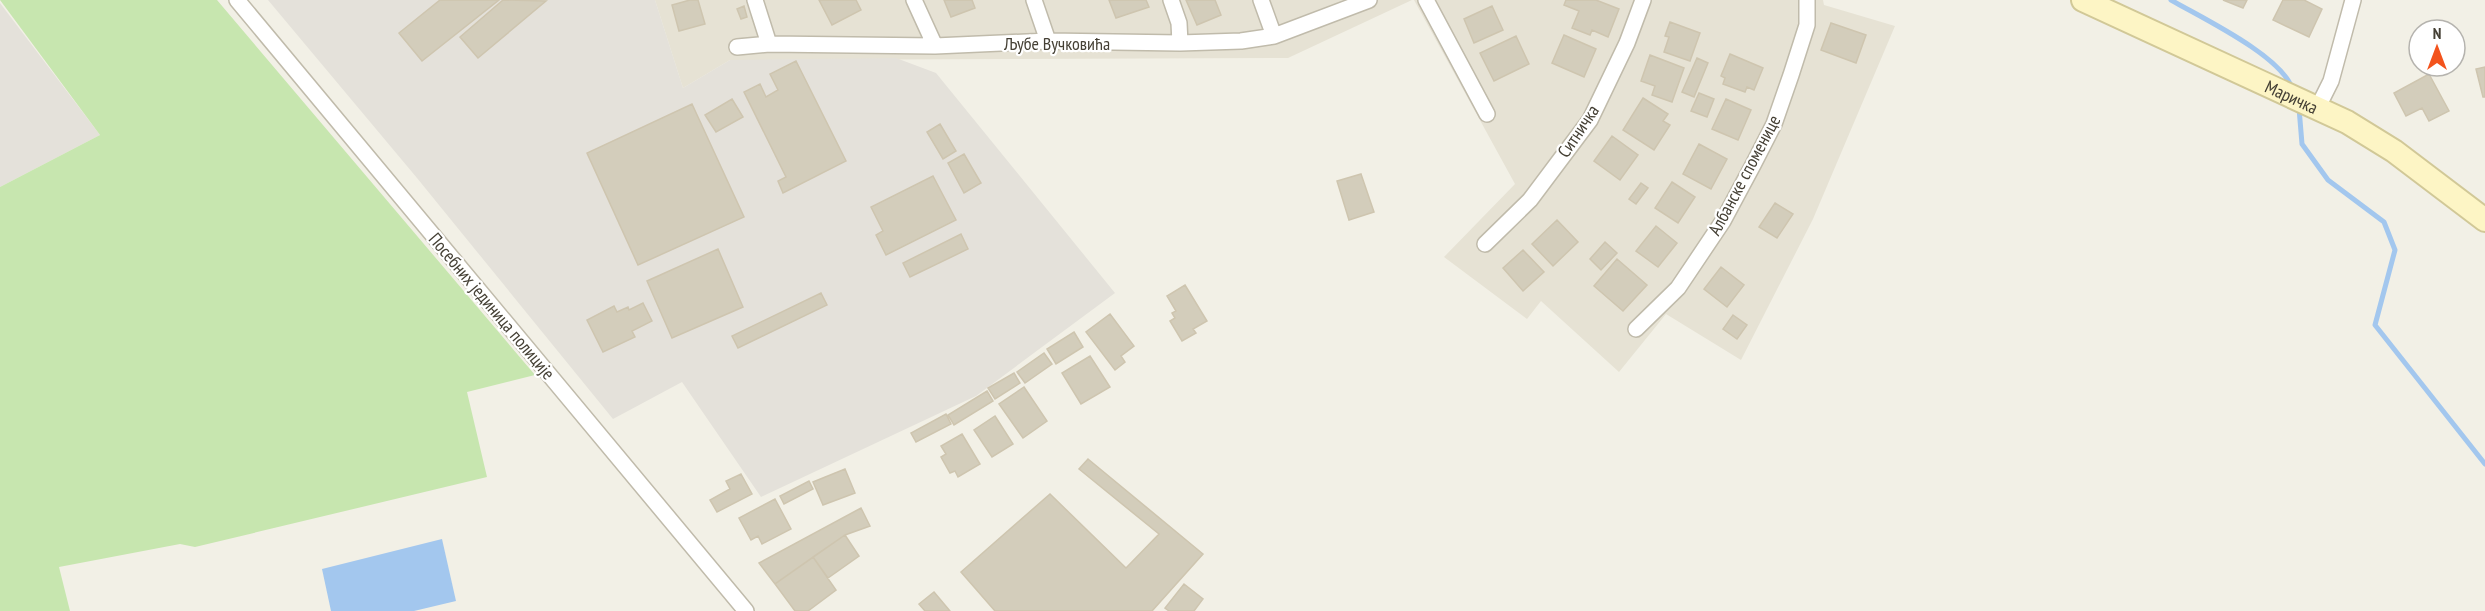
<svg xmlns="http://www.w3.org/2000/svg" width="2485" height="611" font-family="'PT Sans Narrow',sans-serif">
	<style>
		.residential { fill: #e6e2d4 }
		.industrial { fill: #e4e1da }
		.green { fill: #c7e6af }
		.water { fill: #a3c7ee }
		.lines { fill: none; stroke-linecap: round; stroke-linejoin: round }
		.stream { stroke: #a3c7ee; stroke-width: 5 }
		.building { fill: #d3cdbb; stroke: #cec5af; stroke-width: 1.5 }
		.street-casing { stroke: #c0bbab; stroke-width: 18 }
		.secondary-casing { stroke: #d1c897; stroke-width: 26 }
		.street { stroke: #fff; stroke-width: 15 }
		.secondary { stroke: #fdf5c5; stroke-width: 22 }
		.labels { text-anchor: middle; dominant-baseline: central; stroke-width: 4.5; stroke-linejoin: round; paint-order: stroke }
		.street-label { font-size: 18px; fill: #454035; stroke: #fff }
	</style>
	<rect width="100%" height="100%" fill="#f2f0e6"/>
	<path class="residential" d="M 655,0 L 1412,0 L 1288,58 L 730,60 L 683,88 Z
		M 1414,0 L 1823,0 L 1824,5 L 1895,26 L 1813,219 L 1741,360 L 1666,314 L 1619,372 L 1541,301 L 1527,319 L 1444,257 L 1515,184 Z"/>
	<path class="industrial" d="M 268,0 L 655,0 L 683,88 L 730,60 L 896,58 L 936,73 L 1115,293 L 976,396 L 761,497 L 682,382 L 613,419 L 417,178 Z
		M 0,3 L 100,135 L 0,187 Z"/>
	<path class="green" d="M 0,0 L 217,0 L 535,375 L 467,392 L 487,477 L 195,547 L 180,544 L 59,567 L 70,611 L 0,611 L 0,187 L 100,135 Z"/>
	<path class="water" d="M 442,539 L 456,601 L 414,611 L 331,611 L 322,569 Z"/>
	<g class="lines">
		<path class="stream" d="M 2171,0 C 2202,18 2280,55 2292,88
			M 2299,108 L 2302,144 L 2328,180 L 2384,222 L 2395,250 L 2375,325 L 2485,464"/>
	</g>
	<path class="building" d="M 440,0 L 499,0 L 422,61 L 399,33 Z
		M 503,0 L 546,1 L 478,58 L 460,37 Z
		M 690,0 L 698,0 L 705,24 L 679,31 L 672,5 Z
		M 819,0 L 856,0 L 861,10 L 832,25 Z
		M 944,0 L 972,0 L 975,8 L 951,17 Z
		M 1109,0 L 1146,0 L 1149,7 L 1116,18 Z
		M 1186,0 L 1215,0 L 1221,15 L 1197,25 Z
		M 1566,0 L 1596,0 L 1619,9 L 1608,37 L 1592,30 L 1590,35 L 1572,28 L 1579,11 L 1564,5 Z
		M 2223,0 L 2247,0 L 2243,8 Z
		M 2283,0 L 2304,0 L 2322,9 L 2309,37 L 2273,20 Z
		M 744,6 L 747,17 L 741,19 L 737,9 Z
		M 1492,6 L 1503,30 L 1474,43 L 1464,19 Z
		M 1670,22 L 1700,33 L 1690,61 L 1664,52 L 1669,37 L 1665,36 Z
		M 1831,23 L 1866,35 L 1856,63 L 1821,50 Z
		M 1564,35 L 1596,49 L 1584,77 L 1552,63 Z
		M 1516,36 L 1529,64 L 1494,81 L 1480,53 Z
		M 1730,54 L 1763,68 L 1754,90 L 1747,87 L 1745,92 L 1723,84 L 1725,78 L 1721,76 Z
		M 1650,55 L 1684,68 L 1672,102 L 1652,95 L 1655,86 L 1641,81 Z
		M 1697,58 L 1708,63 L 1694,97 L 1682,92 Z
		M 796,61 L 846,161 L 783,193 L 778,181 L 786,177 L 744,92 L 760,84 L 766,97 L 778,90 L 770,74 Z
		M 2485,67 L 2485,97 L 2483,97 L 2476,69 Z
		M 2429,74 L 2449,111 L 2429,121 L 2422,108 L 2406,116 L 2394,93 Z
		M 1699,93 L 1714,99 L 1707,117 L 1691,111 Z
		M 1643,98 L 1668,114 L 1663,121 L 1670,125 L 1654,150 L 1623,130 Z
		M 732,99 L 743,117 L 716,132 L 705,115 Z
		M 1726,99 L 1751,110 L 1738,140 L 1712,129 Z
		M 692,104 L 744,217 L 638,265 L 587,153 Z
		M 940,124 L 956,151 L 943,159 L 927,132 Z
		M 1612,136 L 1638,155 L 1620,180 L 1594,161 Z
		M 1699,144 L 1727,159 L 1711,189 L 1683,174 Z
		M 964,154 L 981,183 L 964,193 L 948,163 Z
		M 1361,174 L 1374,212 L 1349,220 L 1337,181 Z
		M 933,176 L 956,220 L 886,255 L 876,235 L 883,231 L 871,207 Z
		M 1672,182 L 1695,197 L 1678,223 L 1655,208 Z
		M 1641,183 L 1648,188 L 1636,204 L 1629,199 Z
		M 1775,203 L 1793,214 L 1777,238 L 1759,227 Z
		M 1557,220 L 1578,242 L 1553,266 L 1532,244 Z
		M 1656,226 L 1677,243 L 1658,267 L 1636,251 Z
		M 961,234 L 968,249 L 910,277 L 903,263 Z
		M 1605,242 L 1617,253 L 1601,270 L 1590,259 Z
		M 718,249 L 743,307 L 672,338 L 647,281 Z
		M 1523,250 L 1544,272 L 1523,291 L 1503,268 Z
		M 1617,259 L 1647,285 L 1623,311 L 1594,286 Z
		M 1721,267 L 1744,285 L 1727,307 L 1704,289 Z
		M 1185,285 L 1207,321 L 1193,329 L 1196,333 L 1182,341 L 1170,321 L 1175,318 L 1172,313 L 1176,311 L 1167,296 Z
		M 821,293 L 827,305 L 738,348 L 732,336 Z
		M 643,303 L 652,321 L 632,331 L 635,337 L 603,352 L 587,320 L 614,306 L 617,312 L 628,307 L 629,310 Z
		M 1110,314 L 1134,346 L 1121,356 L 1125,362 L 1115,370 L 1086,332 Z
		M 1733,315 L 1747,325 L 1737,339 L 1723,329 Z
		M 1074,332 L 1083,347 L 1056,364 L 1047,349 Z
		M 1044,353 L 1052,364 L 1025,383 L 1017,372 Z
		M 1090,356 L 1110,387 L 1081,404 L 1062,373 Z
		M 1014,373 L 1020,383 L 995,399 L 988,388 Z
		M 1024,387 L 1047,421 L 1023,438 L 999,404 Z
		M 987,391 L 993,401 L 954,425 L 948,415 Z
		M 946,414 L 951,424 L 916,442 L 911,433 Z
		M 995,416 L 1013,444 L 992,457 L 974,430 Z
		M 962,434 L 980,464 L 958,477 L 955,471 L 950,473 L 941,457 L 946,454 L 941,446 Z
		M 1088,459 L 1203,554 L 1152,611 L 995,611 L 961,572 L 1050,494 L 1126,568 L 1159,534 L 1079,469 Z
		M 845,469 L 855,493 L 823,505 L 813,482 Z
		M 741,474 L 752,494 L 717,512 L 710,500 L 730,489 L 726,481 Z
		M 809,481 L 813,489 L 784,504 L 780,496 Z
		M 775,499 L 791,529 L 762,544 L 758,536 L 751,540 L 739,518 Z
		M 861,508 L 870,526 L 845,535 L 775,584 L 759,563 Z
		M 845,535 L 859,556 L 828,578 L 813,557 Z
		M 813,557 L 836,590 L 808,611 L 795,611 L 775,584 Z
		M 1184,584 L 1203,599 L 1194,611 L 1169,611 L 1165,608 Z
		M 934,592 L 950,611 L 925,611 L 919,604 Z"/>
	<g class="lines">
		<defs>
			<path id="street" d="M 237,0 L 746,611
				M 755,0 L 769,44
				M 914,0 L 935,46
				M 1034,0 L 1048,41
				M 1171,0 L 1179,23 L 1180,43
				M 1261,0 L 1274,36
				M 1426,0 L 1487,114
				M 737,47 L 769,44 L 935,46 L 1048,41 L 1180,43 L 1241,41 L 1274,36 L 1369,0
				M 2318,107 L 2331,81 L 2353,0
				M 1485,244 L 1530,200 L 1590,120 L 1627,43 L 1643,0
				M 1636,329 L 1678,288 L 1723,221 L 1753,165 L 1774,124 L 1791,75 L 1807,25 L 1807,0"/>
			<g id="secondary">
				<path id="s1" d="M 2083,0 L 2347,122 L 2394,151 L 2485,220"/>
			</g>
		</defs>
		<use href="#street" class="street-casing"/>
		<use href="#secondary" class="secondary-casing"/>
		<use href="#street" class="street"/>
		<use href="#secondary" class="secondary"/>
	</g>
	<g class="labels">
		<g class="street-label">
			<text x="1057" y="43">Љубе Вучковића</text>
			<text stroke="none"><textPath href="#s1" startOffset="230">Маричка</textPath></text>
			<text transform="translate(1578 131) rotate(-56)">Ситничка</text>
			<text transform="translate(1744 175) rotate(-62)">Албанске споменице</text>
			<text transform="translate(492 306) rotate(50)">Посебних јединица полиције</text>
		</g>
	</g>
	<g transform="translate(2437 48)"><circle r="28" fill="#ffffff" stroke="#b5b3ae" stroke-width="1.5"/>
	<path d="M0-4.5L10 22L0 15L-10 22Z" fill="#f3531c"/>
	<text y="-9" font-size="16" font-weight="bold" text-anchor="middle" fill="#454035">N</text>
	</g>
</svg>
